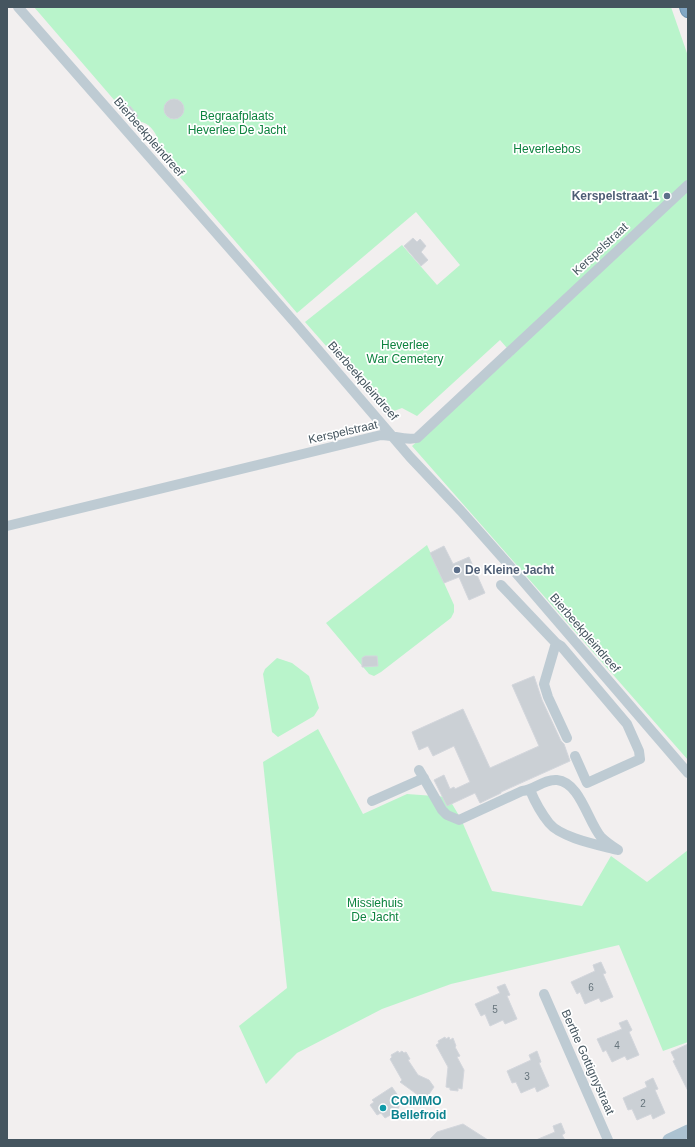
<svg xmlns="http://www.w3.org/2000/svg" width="695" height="1147" font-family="Arial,sans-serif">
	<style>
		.green { fill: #b9f4cb }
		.building { fill: #cbd0d5; stroke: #d3d6dc }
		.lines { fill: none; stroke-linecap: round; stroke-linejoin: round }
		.highway-casing { stroke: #6d92af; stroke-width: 16 }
		.minor { stroke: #becbd3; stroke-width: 10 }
		.major { stroke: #acc2d1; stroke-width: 13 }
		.highway { stroke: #82a7c4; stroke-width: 14 }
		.service-dot { fill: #5c6f8a; stroke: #fff; stroke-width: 1.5 }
		.culture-dot { fill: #0f9aa8; stroke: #fff; stroke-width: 1.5 }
		.labels { text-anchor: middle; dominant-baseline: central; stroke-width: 3.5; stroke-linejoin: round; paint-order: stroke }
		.number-label { font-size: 10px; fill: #66747c }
		.park-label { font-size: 12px; fill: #0d833f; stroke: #fff }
		.street-label { font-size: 12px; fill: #45555f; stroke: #fff }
		.service-label { font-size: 12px; font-weight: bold; fill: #4e5e75; stroke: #fff; text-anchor: end }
		.culture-label { font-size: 12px; font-weight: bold; fill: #0d838f; stroke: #fff; text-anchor: start }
	</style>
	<rect width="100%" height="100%" fill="#f2efef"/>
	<path class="green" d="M 34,7 L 671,7 L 688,56 L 688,760 L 412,446 L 513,355 L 500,340 L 417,416 L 402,408 L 386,414 L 305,322 L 402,245 L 437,285 L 460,265 L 416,212 L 297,313 L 155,148 L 158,140 C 155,130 145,118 134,123 Z
		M 427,545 L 454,605 L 454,612 L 451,618 L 381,672 L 374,676 L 369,674 L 326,623 Z
		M 277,658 L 292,663 L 309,676 L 319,708 L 314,716 L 278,737 L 272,732 L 263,674 L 265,669 Z
		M 318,729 L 363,814 L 407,794 L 448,797 L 461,819 L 492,891 L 582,906 L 611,856 L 647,882 L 688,850 L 688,1042 L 663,1051 L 619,945 L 451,984 L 382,1009 L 297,1053 L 266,1084 L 239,1026 L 287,988 L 263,762 Z"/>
	<path class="building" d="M164 109a10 10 0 1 1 20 0a10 10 0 1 1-20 0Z
		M 130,106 L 138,116 L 132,121 L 124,111 Z
		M 413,238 L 417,242 L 420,239 L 426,246 L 421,252 L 428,260 L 421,266 L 404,246 Z
		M 444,546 L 453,564 L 469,557 L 485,593 L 469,600 L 459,577 L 444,583 L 430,553 Z
		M 365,656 L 377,656 L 378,666 L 362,667 L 362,658 Z
		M 534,676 L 542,700 L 561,741 L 564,744 L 570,761 L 501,792 L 501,793 L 480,803 L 475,793 L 447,806 L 434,780 L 444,775 L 450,789 L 454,787 L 455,789 L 470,782 L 454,746 L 433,756 L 428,746 L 419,750 L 412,732 L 463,709 L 490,768 L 539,746 L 512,685 Z
		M 601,962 L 606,973 L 603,974 L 613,997 L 601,1002 L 599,998 L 585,1004 L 580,992 L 577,994 L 571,982 L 595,971 L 593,965 Z
		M 505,984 L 510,995 L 507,996 L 517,1019 L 505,1024 L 503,1020 L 490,1026 L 485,1014 L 481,1016 L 475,1004 L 500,993 L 497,987 Z
		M 627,1020 L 632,1030 L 629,1032 L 639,1055 L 627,1060 L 625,1056 L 612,1062 L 606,1050 L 603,1052 L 597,1039 L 622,1029 L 619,1023 Z
		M 445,1037 L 446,1039 L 449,1037 L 450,1040 L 453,1038 L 456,1046 L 455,1047 L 460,1056 L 457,1057 L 464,1070 L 462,1089 L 458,1088 L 458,1091 L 450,1090 L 450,1088 L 446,1087 L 448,1067 L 436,1045 L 439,1043 L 438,1041 Z
		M 688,1044 L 688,1091 L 673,1061 L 675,1060 L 671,1052 Z
		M 398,1051 L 399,1053 L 402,1051 L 404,1053 L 406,1052 L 410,1059 L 408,1060 L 418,1075 L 429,1080 L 434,1087 L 427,1097 L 424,1095 L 422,1098 L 400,1082 L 402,1080 L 390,1059 L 392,1057 L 391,1055 Z
		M 537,1051 L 541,1062 L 539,1063 L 549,1086 L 537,1092 L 535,1087 L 521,1093 L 516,1082 L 512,1083 L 507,1071 L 531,1060 L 529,1055 Z
		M 653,1078 L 658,1089 L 655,1090 L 665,1113 L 653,1119 L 651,1114 L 637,1120 L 632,1109 L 628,1110 L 623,1098 L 647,1087 L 645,1082 Z
		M 392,1087 L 401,1100 L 399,1101 L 399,1107 L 396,1112 L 385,1118 L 381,1113 L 377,1115 L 370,1105 L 374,1102 L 372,1100 Z
		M 561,1123 L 565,1133 L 562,1135 L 565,1140 L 536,1140 L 555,1132 L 553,1126 Z
		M 463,1124 L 488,1140 L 429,1140 L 437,1132 Z"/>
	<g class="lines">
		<defs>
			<path id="highway" d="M 687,7 L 688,10"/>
		</defs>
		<use href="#highway" class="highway-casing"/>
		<path class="minor" d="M 18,7 L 296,324 L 410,457 L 461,511 L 516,573 L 688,773
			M 7,526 L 381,435 C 393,435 405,441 417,438 L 688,185
			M 501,585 L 556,643 L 544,684 L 548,697 L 567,738
			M 556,643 L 561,646 L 627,724 L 639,751 L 640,759 L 587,783 L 575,756
			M 419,770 L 442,810 L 447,815 L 459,820 L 522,791 C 535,790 543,779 557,780 C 580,782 588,822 601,837 C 606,842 612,846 618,850 C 599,845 561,838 549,823 C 541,813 535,802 530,790
			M 372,801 L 424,778
			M 544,994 L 608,1140"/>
		<path class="major" d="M 669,1140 L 688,1131"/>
		<use href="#highway" class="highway"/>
	</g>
	<g class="service-dot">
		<circle cx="667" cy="196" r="4"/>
		<circle cx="457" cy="570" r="4"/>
	</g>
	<circle class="culture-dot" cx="383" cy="1108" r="4"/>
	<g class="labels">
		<g class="number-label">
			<text x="591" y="987">6</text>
			<text x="495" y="1009">5</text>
			<text x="617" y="1045">4</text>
			<text x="527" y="1076">3</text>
			<text x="643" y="1103">2</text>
		</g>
		<g class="park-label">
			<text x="237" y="116">Begraafplaats<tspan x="237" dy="14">Heverlee De Jacht</tspan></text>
			<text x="547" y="149">Heverleebos</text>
			<text x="405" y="345">Heverlee<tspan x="405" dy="14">War Cemetery</tspan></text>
			<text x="375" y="903">Missiehuis<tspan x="375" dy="14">De Jacht</tspan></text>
		</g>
		<g class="street-label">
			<text transform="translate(149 137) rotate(49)">Bierbeekpleindreef</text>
			<text transform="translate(600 249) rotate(-43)">Kerspelstraat</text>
			<text transform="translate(363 381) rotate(49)">Bierbeekpleindreef</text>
			<text transform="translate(343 432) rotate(-13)">Kerspelstraat</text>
			<text transform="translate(585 633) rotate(49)">Bierbeekpleindreef</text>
			<text transform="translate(588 1062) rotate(66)">Berthe Gottignystraat</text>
		</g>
		<g class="service-label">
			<text x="659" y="196">Kerspelstraat-1</text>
			<text x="465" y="570" text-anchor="start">De Kleine Jacht</text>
		</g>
		<g class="culture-label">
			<text x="391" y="1101">COIMMO<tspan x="391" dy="14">Bellefroid</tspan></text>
		</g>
	</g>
	<rect width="695" height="1147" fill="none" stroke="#45555f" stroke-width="16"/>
</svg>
